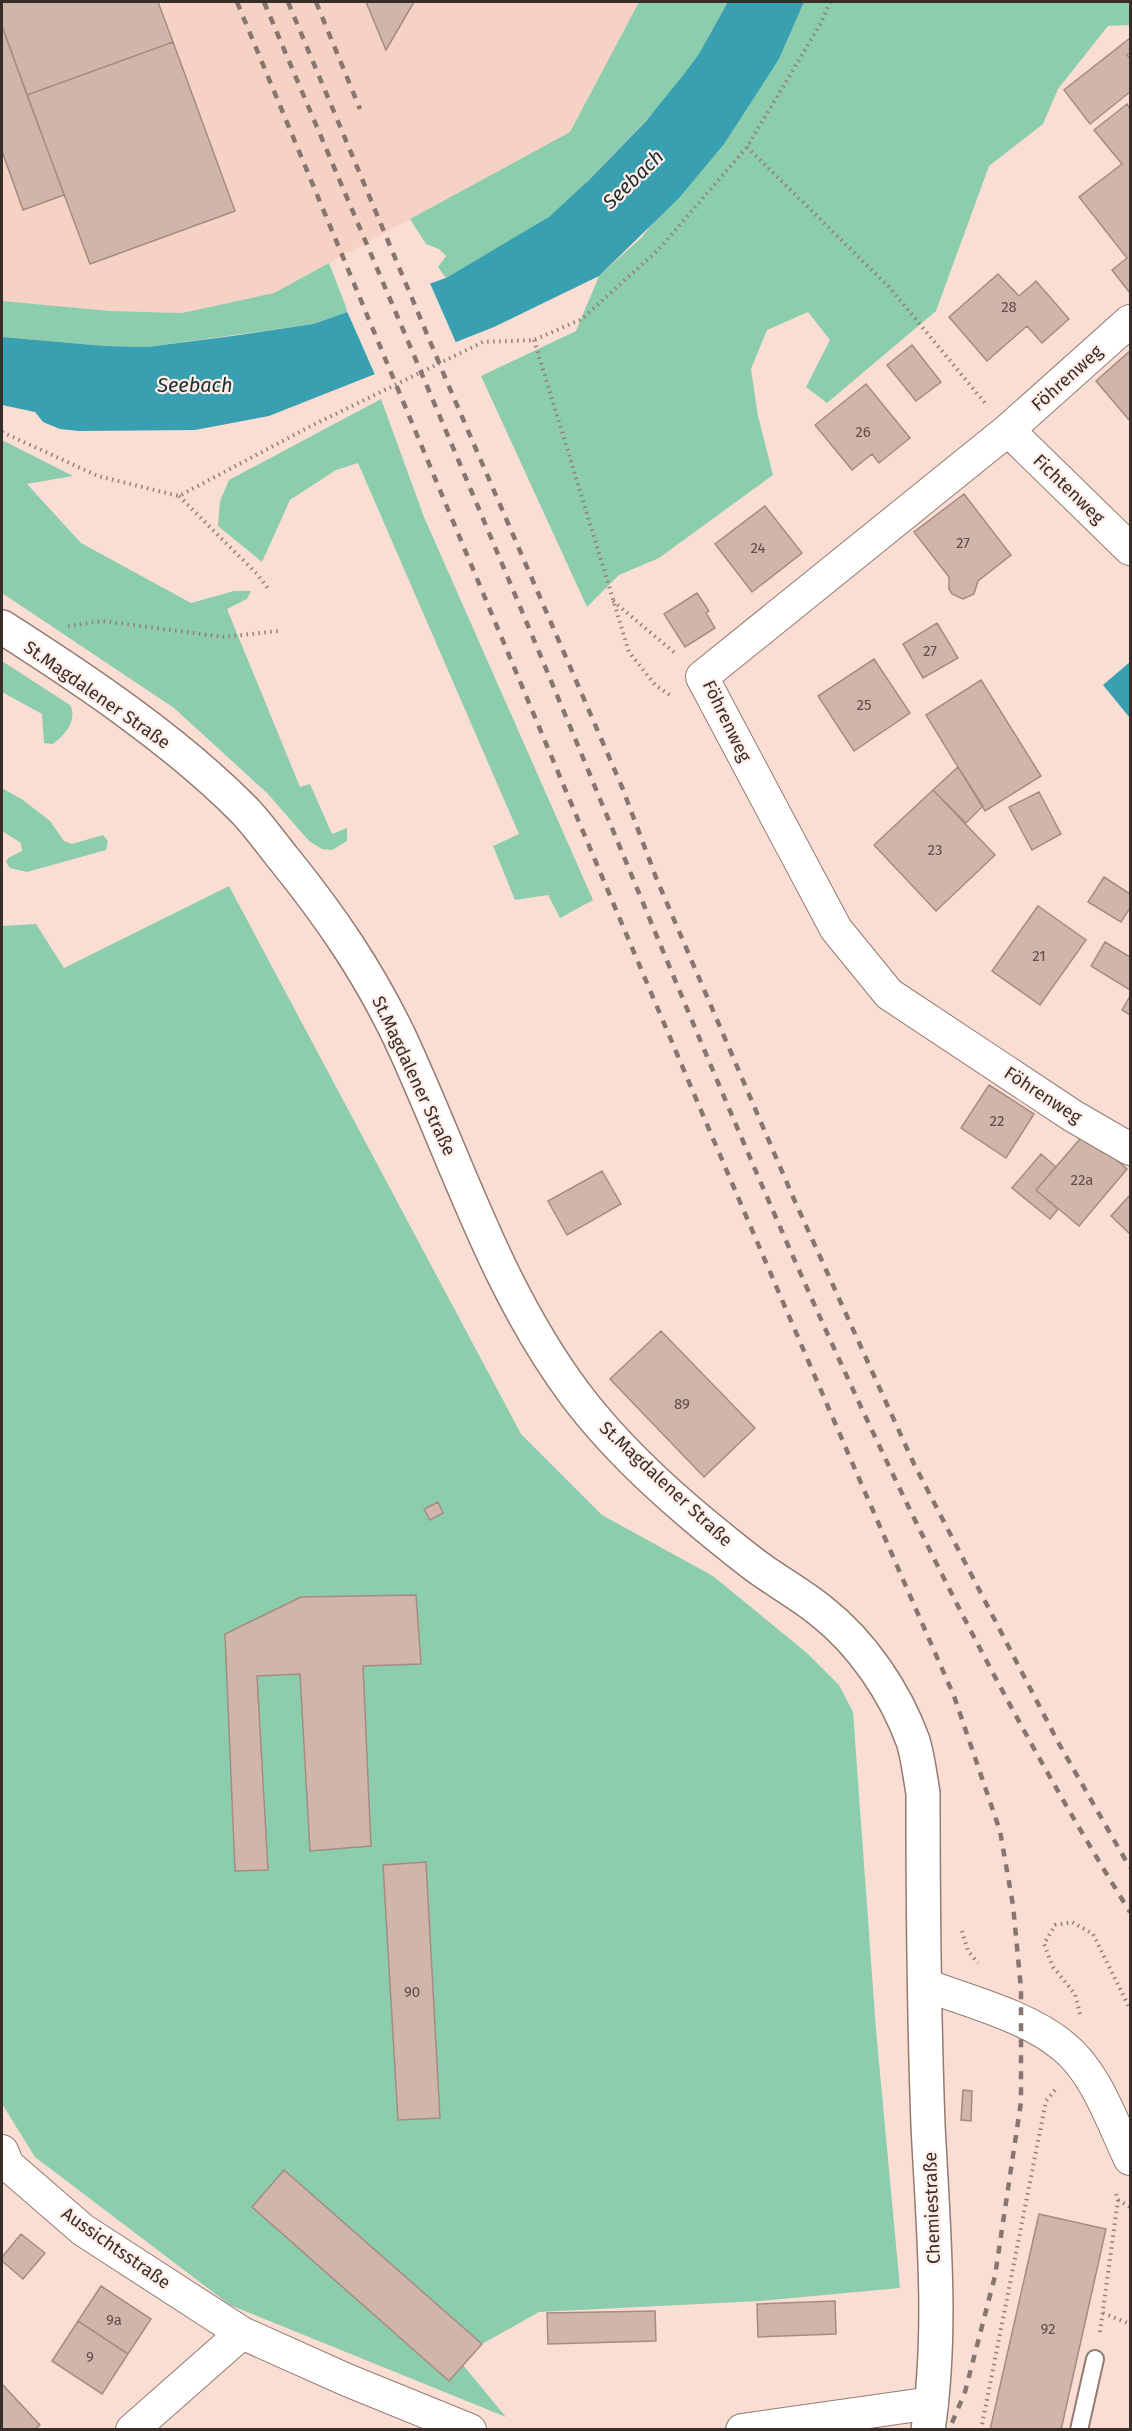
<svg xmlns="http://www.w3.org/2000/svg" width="1132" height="2431" font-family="'Fira Sans',sans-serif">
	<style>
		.built { fill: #f5d2c4 }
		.green { fill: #8ccdae }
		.water { fill: #39a0b1 }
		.pier { fill: #faded4 }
		.building { fill: #d0b5ab; stroke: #a58b82; stroke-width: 1.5 }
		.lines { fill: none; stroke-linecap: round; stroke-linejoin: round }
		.lane-casing { stroke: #937b71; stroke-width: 20 }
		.street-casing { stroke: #937b71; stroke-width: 34 }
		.secondary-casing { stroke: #937b71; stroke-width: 36 }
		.path { stroke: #927f79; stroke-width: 4; stroke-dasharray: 1.5 4.5; stroke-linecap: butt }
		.lane { stroke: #fff; stroke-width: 16 }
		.street { stroke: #fff; stroke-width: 32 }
		.secondary { stroke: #fff; stroke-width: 33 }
		.rail { stroke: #87766f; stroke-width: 4.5; stroke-dasharray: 8 8; stroke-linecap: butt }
		.labels { text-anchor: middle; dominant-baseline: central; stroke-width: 4.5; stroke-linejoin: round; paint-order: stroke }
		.number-label { font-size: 15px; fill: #5d4f4a }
		.street-label { font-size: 18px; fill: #372d29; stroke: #ffeee8 }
		.water-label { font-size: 20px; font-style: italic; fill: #172e32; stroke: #ffeee8 }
	</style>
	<rect width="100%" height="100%" fill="#faded4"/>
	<path class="built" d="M 2,2 L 639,2 L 570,132 L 274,293 L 182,313 L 111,311 L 2,301 Z"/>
	<path class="green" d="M 639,2 L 728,2 C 702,65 651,116 604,164 C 587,182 568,203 548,218 C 516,240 480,258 446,278 L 438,267 L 446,256 L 439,249 L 426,244 L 410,219 L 570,132 Z
		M 804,2 L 1130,2 L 1130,25 L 1108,26 L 1058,89 L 1043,124 L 989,166 L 936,311 L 827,403 L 806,387 L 830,340 L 808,312 L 767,330 L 751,369 L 758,416 L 773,475 L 659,558 L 619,575 L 587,607 L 481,376 L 576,331 L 599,276 L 642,237 L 779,59 Z
		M 329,263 L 348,312 L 313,324 L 147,347 L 105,346 L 2,337 L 2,301 L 111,311 L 182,313 L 274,293 Z
		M 381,399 L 424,517 L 593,900 L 560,918 L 548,895 L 515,900 L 493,846 L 519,834 L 358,463 L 336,470 L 290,500 L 262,562 L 218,526 L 220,501 L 229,480 Z
		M 2,440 L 73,476 L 27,484 L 81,543 L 191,603 L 234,591 L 251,591 L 247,599 L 227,609 L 300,787 L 310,784 L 332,834 L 347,828 L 347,841 L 332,850 L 322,849 L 309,841 L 268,794 L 174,708 L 2,593 Z
		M 2,661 L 70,705 C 78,720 65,735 53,744 L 44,743 L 42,714 L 2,692 Z
		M 2,788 L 23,800 L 50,821 L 64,841 L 72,844 L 103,835 L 108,841 L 106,850 L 27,872 L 10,868 L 6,862 L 8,858 L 22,851 L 21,843 L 2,831 Z
		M 229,886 L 521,1434 L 602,1515 L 713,1576 L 808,1654 L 839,1685 L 853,1712 L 876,2030 L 900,2288 L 760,2301 L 539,2312 L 482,2344 L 284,2171 L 252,2207 L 449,2381 L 463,2365 L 506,2417 L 230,2305 L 35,2157 L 2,2104 L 2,926 L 36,924 L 64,968 Z"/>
	<path class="water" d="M 728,2 L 804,2 L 779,59 L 724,144 L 679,198 L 599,276 L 494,327 L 269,416 L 195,430 L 79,431 L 60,429 L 43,422 L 35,412 L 2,405 L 2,337 L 105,346 L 147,347 L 232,336 L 313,324 L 446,278 L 549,217 L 588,181 L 646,121 L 681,78 L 699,54 Z
		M 1130,662 L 1130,718 L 1103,685 Z"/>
	<path class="pier" d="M 429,281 L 457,345 L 376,377 L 346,309 Z"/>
	<path class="building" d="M 2,2 L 158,2 L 173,42 L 27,95 L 2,26 Z
		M 366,2 L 414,2 L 386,50 Z
		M 2,26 L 64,195 L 23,210 L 2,151 Z
		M 1130,38 L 1130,53 L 1127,55 L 1130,59 L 1130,92 L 1090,124 L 1064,90 Z
		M 173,42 L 235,211 L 90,264 L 27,95 Z
		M 1127,104 L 1130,109 L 1130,293 L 1112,270 L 1127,258 L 1079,197 L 1122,164 L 1094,130 Z
		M 998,274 L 1019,296 L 1036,281 L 1069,319 L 1042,343 L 1027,326 L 987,361 L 949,317 Z
		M 912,345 L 941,382 L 916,401 L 887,365 Z
		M 1130,351 L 1130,421 L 1096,381 Z
		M 866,384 L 910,438 L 879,463 L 872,454 L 852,470 L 815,425 Z
		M 964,494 L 1011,555 L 978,581 L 974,594 L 963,599 L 952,594 L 949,589 L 949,577 L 914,532 Z
		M 765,506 L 802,553 L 752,592 L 715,544 Z
		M 697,593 L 709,611 L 706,613 L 715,628 L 685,647 L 664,614 Z
		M 937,623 L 958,658 L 923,678 L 903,644 Z
		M 874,659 L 910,713 L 854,751 L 818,696 Z
		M 981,680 L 1041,776 L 985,811 L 926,715 Z
		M 958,767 L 983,806 L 966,823 L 933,790 Z
		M 933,790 L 995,855 L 936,911 L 874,845 Z
		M 1039,792 L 1061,834 L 1032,850 L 1009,807 Z
		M 1104,877 L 1130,894 L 1130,908 L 1121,922 L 1088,902 Z
		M 1038,906 L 1086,940 L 1040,1005 L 992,971 Z
		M 1105,942 L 1130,957 L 1130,990 L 1091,966 Z
		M 1130,996 L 1130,1015 L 1122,1010 Z
		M 989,1085 L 1034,1114 L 1006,1158 L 961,1128 Z
		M 1085,1133 L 1127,1169 L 1079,1226 L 1036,1190 Z
		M 1041,1154 L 1056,1167 L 1036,1190 L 1058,1209 L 1050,1219 L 1012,1188 Z
		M 602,1171 L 621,1204 L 567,1235 L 548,1201 Z
		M 1130,1195 L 1130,1234 L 1111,1216 Z
		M 661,1331 L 755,1428 L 704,1477 L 610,1379 Z
		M 438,1502 L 443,1513 L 430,1520 L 424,1509 Z
		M 416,1595 L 421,1664 L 363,1666 L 371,1846 L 310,1851 L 300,1674 L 257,1676 L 268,1870 L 235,1871 L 225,1634 L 301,1597 Z
		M 426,1862 L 440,2118 L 398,2120 L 383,1865 Z
		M 963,2090 L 972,2091 L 971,2121 L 961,2120 Z
		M 284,2170 L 482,2344 L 449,2381 L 252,2207 Z
		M 1039,2214 L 1106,2229 L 1061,2430 L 990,2430 Z
		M 21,2234 L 45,2253 L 23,2279 L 2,2261 L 2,2257 Z
		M 101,2286 L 151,2319 L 128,2354 L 78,2321 Z
		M 835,2301 L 836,2334 L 758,2337 L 757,2304 Z
		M 655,2311 L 656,2341 L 548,2344 L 547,2313 Z
		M 78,2321 L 128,2354 L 102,2394 L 52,2361 Z
		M 2,2384 L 40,2425 L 34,2430 L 2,2430 Z"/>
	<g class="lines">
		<defs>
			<path id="lane" d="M 1079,2430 L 1095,2359"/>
			<path id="street" d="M 1130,321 L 1008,430 L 702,677 L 836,929 L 889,994 L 1073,1116 L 1130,1149
				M 1008,430 L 1130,549
				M 925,1985 C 968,2001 1027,2016 1063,2046 C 1096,2072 1112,2122 1130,2159
				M 2,2151 L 8,2165 L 83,2230 L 242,2333 L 347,2380 L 470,2430
				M 132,2430 L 242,2333
				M 742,2430 L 932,2403"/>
			<path id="secondary" d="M 2,627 C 85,680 176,741 245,811 C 259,826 271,843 284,859 C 330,916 368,971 400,1038 C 456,1158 495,1287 575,1394 C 623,1458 689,1514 752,1563 C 774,1580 799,1593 821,1611 C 862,1643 895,1692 913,1741 C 918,1757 920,1776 923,1793 C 923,1904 924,2015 928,2125 C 933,2226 943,2329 928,2430"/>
		</defs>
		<use href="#lane" class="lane-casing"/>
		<use href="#street" class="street-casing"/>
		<use href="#secondary" class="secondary-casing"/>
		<path class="path" d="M 747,147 L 889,287 L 985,403
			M 534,340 L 629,652 L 655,685 L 670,695
			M 2,432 L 98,476 L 179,496 L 309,427 L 483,342 L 534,340 L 582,319 L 659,249 L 747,147 L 821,23 L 830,2
			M 179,496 L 257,574 L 270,591
			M 613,601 L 676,654
			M 68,626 L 103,621 L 224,637 L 278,631
			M 962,1931 L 968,1951 L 978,1963
			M 1080,2014 L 1075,1994 L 1053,1967 L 1044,1944 L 1055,1925 L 1072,1922 L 1093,1934 L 1130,2009
			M 1118,2200 L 1130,2207
			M 1103,2313 L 1130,2324
			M 1100,2332 L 1118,2200 L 1115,2191
			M 981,2430 L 1046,2101 L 1056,2089"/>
		<use href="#lane" class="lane"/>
		<use href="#street" class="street"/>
		<use href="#secondary" class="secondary"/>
		<path class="rail" d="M 237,2 C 472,568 707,1134 954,1696 L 1000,1831 L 1013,1905 L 1021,1989 L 1021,2102 L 995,2276 L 965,2392 L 949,2430
			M 264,2 C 376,267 490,532 600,799 C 757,1178 913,1563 1130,1912
			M 288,2 L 447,382 L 622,787 L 657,880 L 793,1197 L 914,1464 L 1058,1742 L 1130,1868
			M 316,2 L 360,109"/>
	</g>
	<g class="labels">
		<g class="number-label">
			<text x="1009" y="307">28</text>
			<text x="863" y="432">26</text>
			<text x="963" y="543">27</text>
			<text x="758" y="548">24</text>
			<text x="930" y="651">27</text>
			<text x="864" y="705">25</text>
			<text x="935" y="850">23</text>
			<text x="1039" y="956">21</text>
			<text x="997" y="1121">22</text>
			<text x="1082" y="1180">22a</text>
			<text x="682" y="1404">89</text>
			<text x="412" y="1992">90</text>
			<text x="114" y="2320">9a</text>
			<text x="1048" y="2329">92</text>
			<text x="90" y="2357">9</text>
		</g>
		<g class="street-label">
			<text transform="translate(1067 378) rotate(-42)">Föhrenweg</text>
			<text transform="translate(1069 489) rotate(44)">Fichtenweg</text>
			<text transform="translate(97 695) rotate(35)">St.Magdalener Straße</text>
			<text transform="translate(727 721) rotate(64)">Föhrenweg</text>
			<text transform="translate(414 1076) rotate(65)">St.Magdalener Straße</text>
			<text transform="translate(1043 1095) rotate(33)">Föhrenweg</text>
			<text transform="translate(666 1484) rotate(43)">St.Magdalener Straße</text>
			<text transform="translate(932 2208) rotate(-92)">Chemiestraße</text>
			<text transform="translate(116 2248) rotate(35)">Aussichtsstraße</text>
		</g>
		<g class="water-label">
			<text transform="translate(633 179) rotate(-44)">Seebach</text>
			<text x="195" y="385">Seebach</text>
		</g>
	</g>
	<rect width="1132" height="2431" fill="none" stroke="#372d29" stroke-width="6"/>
</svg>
